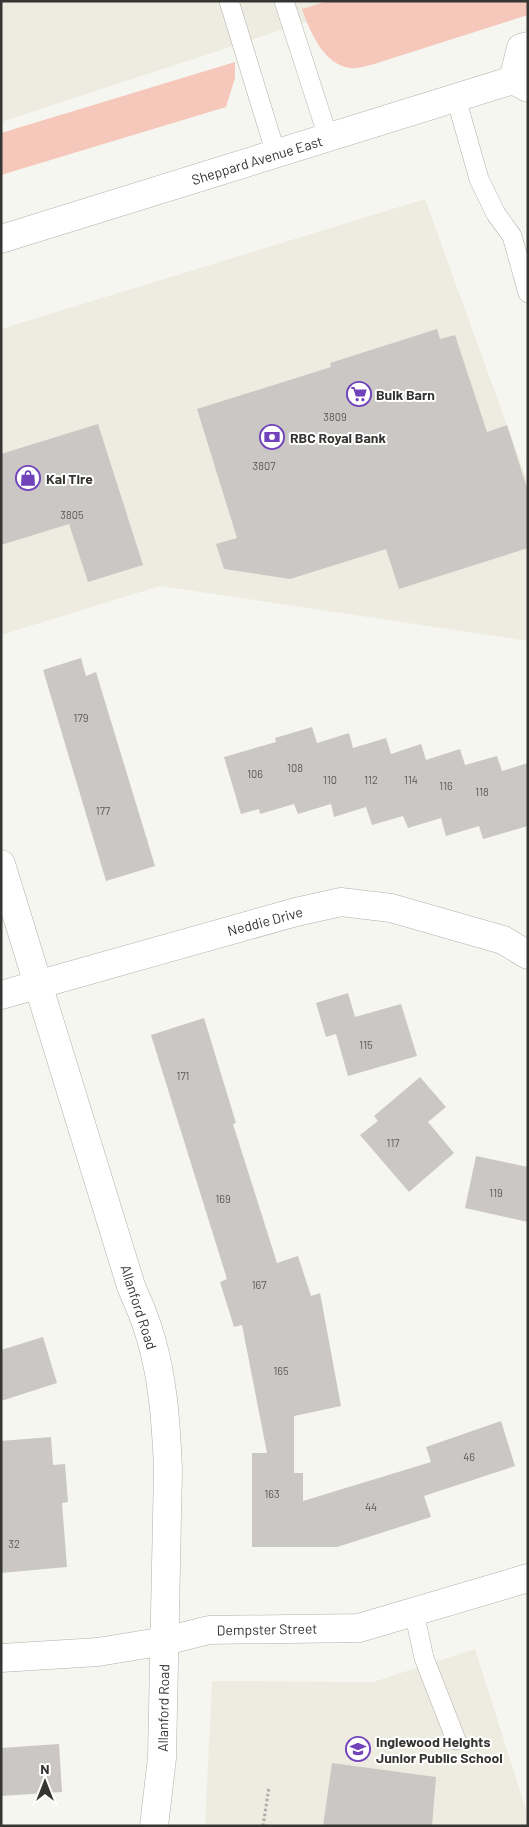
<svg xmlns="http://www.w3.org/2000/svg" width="529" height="1827" font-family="Barlow,sans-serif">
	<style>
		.built { fill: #eeece0 }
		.green { fill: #f6c8bc }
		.building { fill: #cac7c4 }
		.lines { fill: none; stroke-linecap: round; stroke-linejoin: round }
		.lane-casing { stroke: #b0b0ac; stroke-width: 20 }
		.street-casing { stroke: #b0b0ac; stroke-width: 29 }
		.secondary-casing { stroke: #b0b0ac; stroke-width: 29 }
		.path { stroke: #acaca8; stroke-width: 3; stroke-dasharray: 2.5 2.5; stroke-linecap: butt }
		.lane { stroke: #fff; stroke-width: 19 }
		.street { stroke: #fff; stroke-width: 28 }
		.secondary { stroke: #fff; stroke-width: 28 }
		.labels { text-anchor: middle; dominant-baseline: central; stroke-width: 4; stroke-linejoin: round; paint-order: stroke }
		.number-label { font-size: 11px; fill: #5a5a57 }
		.street-label { font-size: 14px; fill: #353533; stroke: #fff }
		.poi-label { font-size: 14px; font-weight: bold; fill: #353533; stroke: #fff; text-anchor: start }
	</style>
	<rect width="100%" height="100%" fill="#f6f6f1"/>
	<path class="built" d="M 1,1 L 370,1 L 1,122 Z
		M 425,199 L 528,483 L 528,641 L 160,586 L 1,635 L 1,329 Z
		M 475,1649 L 528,1816 L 528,1826 L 205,1826 L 212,1681 L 373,1682 Z"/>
	<path class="green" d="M 328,1 L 528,1 L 528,15 L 371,65 C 365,66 357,69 351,68 C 324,66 309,30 302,9 Z
		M 235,62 L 235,78 L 226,107 L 1,175 L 1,133 Z"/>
	<path class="building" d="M 437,329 L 440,339 L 455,335 L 487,432 L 507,425 L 528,491 L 528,548 L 399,589 L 386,549 L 290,579 L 224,569 L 216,544 L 237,538 L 197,409 L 331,367 L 330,363 Z
		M 98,424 L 143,565 L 88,582 L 69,524 L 1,545 L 1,454 Z
		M 81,658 L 86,676 L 96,672 L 155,866 L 106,881 L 43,670 Z
		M 312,727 L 317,743 L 349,733 L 353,748 L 386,738 L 391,754 L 421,744 L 426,760 L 460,749 L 465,765 L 497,756 L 502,771 L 528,763 L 528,826 L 483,839 L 479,826 L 446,836 L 441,818 L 408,828 L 403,816 L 372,825 L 366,807 L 334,817 L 331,804 L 298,814 L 294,804 L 260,814 L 259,809 L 241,814 L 224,757 L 276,742 L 275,738 Z
		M 348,993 L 355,1017 L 401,1004 L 417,1056 L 348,1076 L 336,1034 L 326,1037 L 316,1003 Z
		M 204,1018 L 236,1123 L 233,1124 L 277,1263 L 298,1256 L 311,1296 L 320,1293 L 341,1406 L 294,1416 L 294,1473 L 303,1473 L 303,1501 L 431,1462 L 426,1447 L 501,1421 L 515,1466 L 424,1496 L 431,1517 L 337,1547 L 252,1547 L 252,1453 L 267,1453 L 242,1325 L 234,1327 L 220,1282 L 227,1279 L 151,1035 Z
		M 420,1077 L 446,1107 L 428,1122 L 454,1153 L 409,1192 L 360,1135 L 378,1121 L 374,1116 Z
		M 476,1156 L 528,1167 L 528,1222 L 465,1208 Z
		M 43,1337 L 57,1383 L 1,1401 L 1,1350 Z
		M 51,1437 L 53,1465 L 65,1464 L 68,1502 L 62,1503 L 67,1567 L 1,1573 L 1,1441 Z
		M 59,1744 L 62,1792 L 1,1796 L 1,1748 Z
		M 332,1763 L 436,1777 L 432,1826 L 323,1826 Z"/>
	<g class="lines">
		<defs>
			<path id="lane" d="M 229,1 L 276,154
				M 284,1 L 328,137
				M 456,98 L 479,179 L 496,214 L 512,236 L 528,293
				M 414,1612 L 424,1658 L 456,1740"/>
			<path id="street" d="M 1,864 L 131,1286 C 137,1301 144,1315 148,1329 C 163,1374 166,1423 168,1469 L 162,1758 L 154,1826
				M 1,995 L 296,912 L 341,902 L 391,908 L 503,940 L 528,955
				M 1,1658 L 98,1652 L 165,1641 L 209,1630 L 359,1628 L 528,1578"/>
			<path id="secondary" d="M 513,80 L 521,48 L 528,46
				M 1,239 L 513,80 L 528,88"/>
		</defs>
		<use href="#lane" class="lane-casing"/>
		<use href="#street" class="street-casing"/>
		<use href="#secondary" class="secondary-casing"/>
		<path class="path" d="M 263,1826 L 269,1787"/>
		<use href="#lane" class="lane"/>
		<use href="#street" class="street"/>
		<use href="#secondary" class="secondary"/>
	</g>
	<defs>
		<symbol id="supermarket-ring" viewBox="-11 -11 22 22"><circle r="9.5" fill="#fff" stroke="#7043bb" stroke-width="1.5"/><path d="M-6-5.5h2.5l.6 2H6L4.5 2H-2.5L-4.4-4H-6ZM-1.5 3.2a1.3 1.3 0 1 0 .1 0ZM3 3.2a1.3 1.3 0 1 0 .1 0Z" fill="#7043bb"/></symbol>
		<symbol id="bank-ring" viewBox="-11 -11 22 22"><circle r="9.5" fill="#fff" stroke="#7043bb" stroke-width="1.5"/><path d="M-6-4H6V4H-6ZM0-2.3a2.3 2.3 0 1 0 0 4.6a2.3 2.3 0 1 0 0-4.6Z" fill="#7043bb"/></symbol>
		<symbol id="shop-ring" viewBox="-11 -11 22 22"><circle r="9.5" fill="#fff" stroke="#7043bb" stroke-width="1.5"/><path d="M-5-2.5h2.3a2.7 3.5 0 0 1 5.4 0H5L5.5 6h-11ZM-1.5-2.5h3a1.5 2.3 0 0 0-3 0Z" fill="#7043bb"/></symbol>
		<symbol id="school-ring" viewBox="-11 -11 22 22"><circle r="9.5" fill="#fff" stroke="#7043bb" stroke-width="1.5"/><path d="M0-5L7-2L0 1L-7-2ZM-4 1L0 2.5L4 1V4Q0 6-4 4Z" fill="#7043bb"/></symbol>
	</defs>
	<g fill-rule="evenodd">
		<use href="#supermarket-ring" x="345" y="380" width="28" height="28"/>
		<use href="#bank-ring" x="258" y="423" width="28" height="28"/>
		<use href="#shop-ring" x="14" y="464" width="28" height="28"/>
		<use href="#school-ring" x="344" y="1735" width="28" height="28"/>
	</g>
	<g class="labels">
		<g class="number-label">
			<text x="335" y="416">3809</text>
			<text x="264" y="465">3807</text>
			<text x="72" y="514">3805</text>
			<text x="81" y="717">179</text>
			<text x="295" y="767">108</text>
			<text x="255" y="773">106</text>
			<text x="330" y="779">110</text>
			<text x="371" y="779">112</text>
			<text x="411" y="779">114</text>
			<text x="446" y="785">116</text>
			<text x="482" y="791">118</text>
			<text x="103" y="810">177</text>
			<text x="366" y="1044">115</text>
			<text x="183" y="1075">171</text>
			<text x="393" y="1142">117</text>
			<text x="496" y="1192">119</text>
			<text x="223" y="1198">169</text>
			<text x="259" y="1284">167</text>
			<text x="281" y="1370">165</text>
			<text x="469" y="1456">46</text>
			<text x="272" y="1493">163</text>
			<text x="371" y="1506">44</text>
			<text x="14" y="1543">32</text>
		</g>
		<g class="street-label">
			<text transform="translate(257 160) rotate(-17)">Sheppard Avenue East</text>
			<text transform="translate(265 921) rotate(-15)">Neddie Drive</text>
			<text transform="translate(139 1307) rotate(72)">Allanford Road</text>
			<text transform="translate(267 1629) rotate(-1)">Dempster Street</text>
			<text transform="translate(163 1708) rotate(-89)">Allanford Road</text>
		</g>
		<g class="poi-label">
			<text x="376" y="394">Bulk Barn</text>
			<text x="290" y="437">RBC Royal Bank</text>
			<text x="46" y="478">Kal Tire</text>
			<text x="376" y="1741">Inglewood Heights<tspan x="376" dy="16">Junior Public School</tspan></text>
		</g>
	</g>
	<rect width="529" height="1827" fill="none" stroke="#353533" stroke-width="5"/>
	<g transform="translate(45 1782)" stroke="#ffffff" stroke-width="4" paint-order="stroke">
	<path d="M0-4L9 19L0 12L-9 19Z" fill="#353533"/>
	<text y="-8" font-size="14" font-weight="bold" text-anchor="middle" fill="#353533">N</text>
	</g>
</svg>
